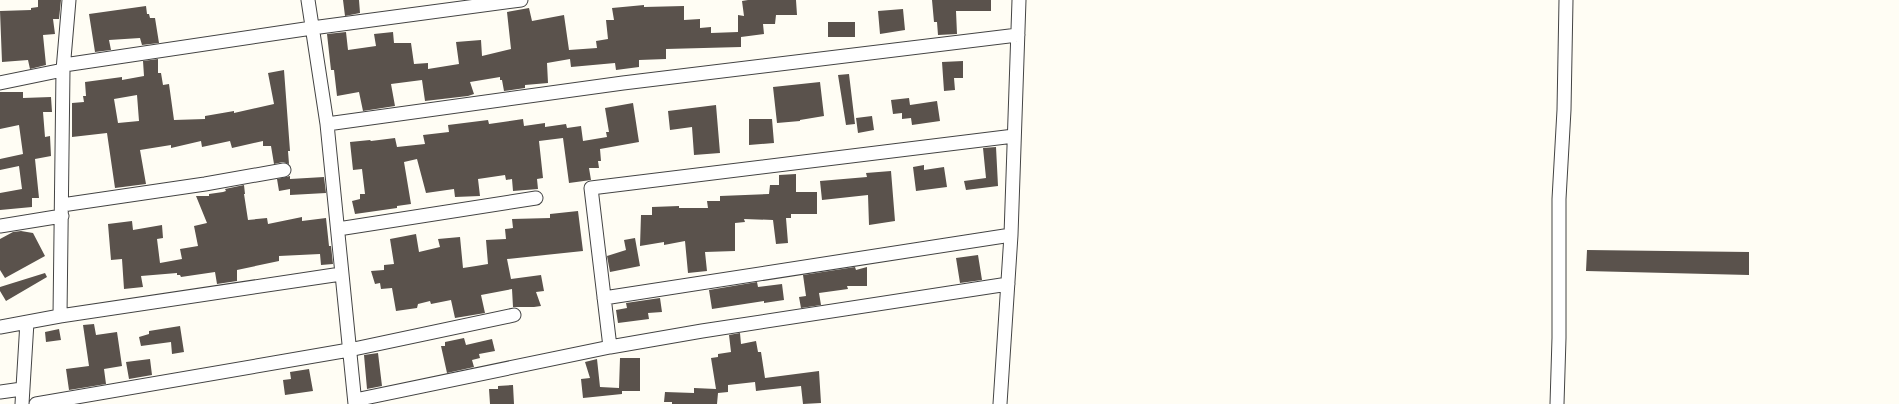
<svg xmlns="http://www.w3.org/2000/svg" width="1899" height="404" font-family="Merriweather,serif">
	<style>
		.building { fill: #5a524c; fill-rule: evenodd }
		.lines { fill: none; stroke-linecap: round; stroke-linejoin: round }
		.minor-casing { stroke: #444; stroke-width: 15 }
		.minor { stroke: #fff; stroke-width: 13 }
	</style>
	<rect width="100%" height="100%" fill="#fffdf4"/>
	<path class="building" d="M 38,0 L 61,0 L 59,19 L 53,19 L 55,34 L 43,35 L 46,65 L 30,69 L 28,60 L 2,62 L 0,11 L 31,10 L 31,8 L 38,7 Z
		M 343,0 L 359,0 L 360,13 L 345,16 Z
		M 748,0 L 796,0 L 797,15 L 776,15 L 775,24 L 763,24 L 764,34 L 741,37 L 741,47 L 666,49 L 666,59 L 639,60 L 639,67 L 616,70 L 615,63 L 571,67 L 570,59 L 547,63 L 548,83 L 525,85 L 525,88 L 504,91 L 502,80 L 500,80 L 500,77 L 470,82 L 474,94 L 468,96 L 425,101 L 422,80 L 391,84 L 395,106 L 363,111 L 359,92 L 337,96 L 334,70 L 331,70 L 327,34 L 346,32 L 348,50 L 376,46 L 374,34 L 393,32 L 394,43 L 411,43 L 414,64 L 428,63 L 428,69 L 459,64 L 456,42 L 481,40 L 482,56 L 511,49 L 507,12 L 529,8 L 532,21 L 564,15 L 569,50 L 597,48 L 596,41 L 608,39 L 606,20 L 614,20 L 612,8 L 644,5 L 644,7 L 684,6 L 684,20 L 700,19 L 700,28 L 711,27 L 711,33 L 738,32 L 738,15 L 744,16 L 742,1 Z
		M 932,0 L 991,0 L 991,11 L 956,11 L 957,34 L 938,35 L 937,22 L 934,22 Z
		M 146,6 L 147,14 L 149,14 L 150,18 L 155,18 L 159,43 L 142,45 L 140,38 L 109,40 L 111,50 L 95,52 L 89,14 Z
		M 903,9 L 905,30 L 880,34 L 878,11 Z
		M 828,22 L 855,22 L 855,37 L 828,37 Z
		M 158,59 L 158,73 L 161,73 L 163,85 L 169,84 L 174,120 L 205,119 L 205,116 L 234,111 L 234,113 L 274,104 L 268,73 L 284,70 L 290,151 L 288,151 L 289,164 L 283,162 L 274,164 L 271,146 L 263,146 L 263,141 L 232,148 L 230,141 L 202,147 L 201,141 L 171,148 L 171,145 L 140,150 L 146,184 L 115,188 L 107,133 L 72,137 L 72,103 L 84,102 L 83,96 L 86,96 L 85,82 L 122,77 L 122,80 L 144,76 L 143,61 ZM 137,95 L 139,121 L 118,123 L 114,99 Z
		M 963,61 L 963,78 L 954,78 L 955,90 L 944,91 L 942,62 Z
		M 849,74 L 855,124 L 846,125 L 838,75 Z
		M 820,82 L 824,116 L 800,120 L 800,121 L 777,123 L 773,87 Z
		M 0,92 L 23,92 L 23,98 L 51,97 L 52,112 L 43,112 L 45,137 L 50,136 L 51,156 L 35,159 L 39,198 L 32,198 L 32,207 L 0,210 L 0,193 L 22,189 L 19,166 L 0,170 L 0,159 L 23,154 L 19,125 L 0,129 Z
		M 909,98 L 910,105 L 937,101 L 940,121 L 912,125 L 911,118 L 902,119 L 902,113 L 893,114 L 891,100 Z
		M 633,103 L 639,142 L 600,149 L 601,161 L 598,161 L 599,168 L 589,168 L 591,180 L 569,183 L 563,138 L 539,141 L 543,178 L 537,179 L 538,189 L 513,191 L 512,179 L 506,180 L 505,175 L 478,179 L 480,196 L 455,197 L 454,189 L 426,193 L 417,159 L 404,162 L 411,204 L 397,206 L 397,208 L 355,214 L 352,201 L 360,199 L 360,194 L 365,194 L 362,169 L 353,170 L 350,142 L 370,140 L 371,141 L 395,138 L 397,147 L 425,144 L 423,135 L 449,132 L 448,125 L 488,120 L 489,124 L 523,119 L 524,126 L 545,123 L 545,127 L 566,124 L 567,128 L 581,126 L 583,141 L 607,137 L 606,132 L 609,132 L 605,108 Z
		M 716,105 L 720,153 L 694,155 L 692,127 L 670,130 L 668,111 Z
		M 872,116 L 874,130 L 858,133 L 856,118 Z
		M 749,119 L 772,119 L 774,143 L 749,145 Z
		M 996,147 L 998,186 L 966,190 L 964,181 L 986,178 L 983,148 Z
		M 924,165 L 924,170 L 944,167 L 947,187 L 916,191 L 913,167 Z
		M 891,171 L 895,221 L 869,225 L 868,195 L 822,200 L 820,181 L 867,177 L 866,173 Z
		M 796,174 L 796,192 L 817,192 L 817,214 L 791,214 L 791,218 L 786,218 L 788,243 L 776,244 L 773,220 L 744,219 L 745,222 L 735,223 L 735,251 L 705,252 L 707,271 L 688,273 L 685,241 L 664,245 L 664,242 L 640,246 L 641,215 L 652,215 L 652,207 L 679,206 L 679,208 L 708,208 L 707,201 L 720,201 L 720,196 L 769,194 L 770,185 L 779,185 L 779,175 Z
		M 290,176 L 290,179 L 324,177 L 326,193 L 290,195 L 290,189 L 279,191 L 277,179 Z
		M 244,185 L 245,194 L 244,194 L 248,220 L 267,218 L 268,224 L 302,217 L 302,221 L 326,218 L 329,246 L 331,246 L 333,264 L 321,265 L 320,254 L 279,256 L 279,261 L 237,270 L 237,281 L 217,284 L 215,272 L 181,277 L 180,275 L 177,275 L 177,273 L 141,276 L 143,287 L 124,289 L 122,259 L 111,260 L 108,224 L 132,221 L 133,230 L 162,225 L 163,238 L 157,239 L 160,263 L 182,259 L 180,249 L 198,246 L 194,226 L 207,223 L 196,196 L 209,196 L 209,194 L 223,192 L 226,191 L 225,189 Z
		M 578,211 L 583,251 L 507,259 L 511,279 L 541,275 L 544,291 L 536,292 L 541,306 L 534,307 L 513,307 L 512,289 L 481,295 L 485,313 L 455,318 L 451,300 L 431,304 L 430,301 L 418,304 L 417,308 L 396,311 L 392,288 L 381,289 L 380,283 L 375,284 L 371,271 L 384,270 L 384,265 L 394,264 L 390,239 L 416,234 L 419,252 L 440,247 L 438,239 L 460,237 L 463,268 L 476,266 L 488,264 L 486,240 L 506,239 L 505,229 L 513,228 L 512,219 L 550,218 L 550,214 Z
		M 21,231 L 33,233 L 45,256 L 5,278 L 0,270 L 0,239 L 13,232 Z
		M 635,238 L 640,266 L 610,272 L 607,256 L 626,250 L 624,240 Z
		M 1587,250 L 1749,252 L 1749,275 L 1586,271 Z
		M 978,255 L 982,280 L 960,283 L 956,258 Z
		M 855,267 L 856,270 L 867,267 L 867,286 L 847,286 L 848,289 L 819,293 L 821,305 L 801,308 L 799,297 L 806,296 L 803,275 Z
		M 45,273 L 47,277 L 6,301 L 0,291 L 0,287 Z
		M 757,282 L 758,287 L 782,284 L 784,300 L 764,303 L 764,301 L 712,309 L 709,290 Z
		M 660,298 L 662,312 L 648,313 L 649,319 L 618,323 L 616,310 L 627,308 L 626,303 Z
		M 94,324 L 96,335 L 117,332 L 122,366 L 104,369 L 106,384 L 69,390 L 66,369 L 89,366 L 83,325 Z
		M 180,326 L 184,352 L 172,354 L 171,342 L 141,346 L 139,337 L 149,334 L 149,331 Z
		M 59,329 L 61,340 L 46,342 L 45,332 Z
		M 740,333 L 741,344 L 756,341 L 758,352 L 761,352 L 765,378 L 819,371 L 821,403 L 803,404 L 801,386 L 756,391 L 755,382 L 728,385 L 728,392 L 718,393 L 717,404 L 672,404 L 672,402 L 664,402 L 665,392 L 694,393 L 694,388 L 716,389 L 711,358 L 718,357 L 718,354 L 731,352 L 729,335 Z
		M 464,338 L 466,345 L 492,339 L 495,351 L 479,354 L 480,358 L 472,360 L 474,367 L 447,373 L 441,346 L 445,346 L 445,342 Z
		M 378,353 L 382,386 L 367,389 L 364,355 Z
		M 620,358 L 640,358 L 640,391 L 622,391 L 622,394 L 583,398 L 581,379 L 590,378 L 585,362 L 597,359 L 600,387 L 619,388 Z
		M 150,359 L 152,375 L 129,379 L 126,362 Z
		M 309,369 L 313,391 L 285,395 L 283,380 L 291,379 L 290,372 Z
		M 513,385 L 514,404 L 490,404 L 489,389 L 498,389 L 498,386 Z"/>
	<g class="lines">
		<defs>
			<path id="minor" d="M 308,0 L 327,124 L 355,404
				M 64,65 L 312,28 L 521,0
				M 0,83 L 63,70
				M 327,124 L 623,83 L 1018,35
				M 62,205 L 205,184 L 284,170
				M 0,226 L 62,216
				M 338,229 L 536,198
				M 604,298 L 1011,235
				M 60,316 L 63,70 L 69,0
				M 0,327 L 60,316 L 341,274
				M 610,347 L 591,188 L 1014,136
				M 0,392 L 22,389
				M 355,400 L 610,347 L 702,331 L 1008,284
				M 22,404 L 27,322
				M 36,404 L 349,350 L 514,315
				M 1000,404 L 1011,235 L 1019,0
				M 1557,404 L 1559,338 L 1559,199 L 1564,110 L 1566,0"/>
		</defs>
		<use href="#minor" class="minor-casing"/>
		<use href="#minor" class="minor"/>
	</g>
</svg>
